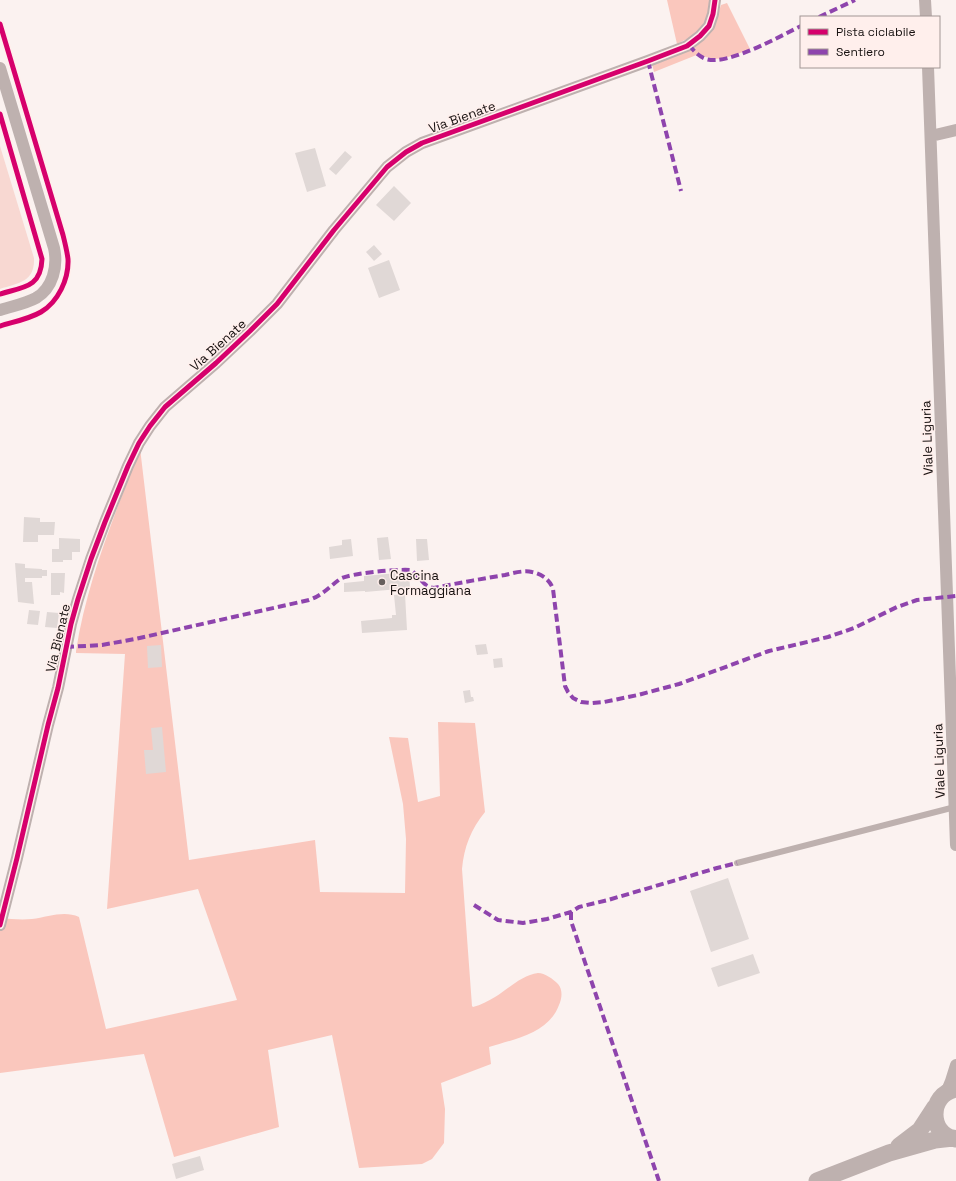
<svg xmlns="http://www.w3.org/2000/svg" width="956" height="1181" font-family="'Space Grotesk',sans-serif">
	<style>
		.green { fill: #f8d8d2 }
		.forest { fill: #fac7bd }
		.building { fill: #e0d8d6 }
		.lines { fill: none; stroke-linecap: round; stroke-linejoin: round }
		.lane { stroke: #beb1af; stroke-width: 6 }
		.street { stroke: #beb1af; stroke-width: 12 }
		.secondary { stroke: #beb1af; stroke-width: 17 }
		.quiet { stroke: #8e44ad; stroke-width: 4; stroke-dasharray: 8 4; stroke-linecap: butt }
		.cycleway-casing { stroke: #ffefec; stroke-width: 8 }
		.cycleway { stroke: #d6006c; stroke-width: 5 }
		.poi-dot { fill: #67605e; stroke: #ffefec; stroke-width: 1.5 }
		.labels { text-anchor: middle; dominant-baseline: central; stroke-width: 3; stroke-linejoin: round; paint-order: stroke }
		.street-label { font-size: 13px; fill: #171110; stroke: #ffefec }
		.poi-label { font-size: 13px; fill: #171110; stroke: #ffefec; text-anchor: start }
	</style>
	<rect width="100%" height="100%" fill="#fbf2f0"/>
	<path class="green" d="M 0,146 L 34,258 C 35,282 19,283 0,289 Z"/>
	<path class="forest" d="M 667,0 L 709,0 C 709,4 709,9 708,13 C 706,29 690,38 677,44 Z
		M 727,3 L 750,49 C 733,56 716,64 699,54 L 654,72 L 652,64 L 688,50 L 719,11 L 721,5 Z
		M 140,448 L 189,860 L 315,840 L 320,892 L 405,893 L 406,839 L 403,804 L 389,737 L 408,738 L 418,802 L 440,796 L 438,722 L 475,723 L 485,812 C 471,829 464,847 462,869 L 472,1006 L 473,1007 C 481,1005 488,1001 495,997 C 508,989 522,975 538,973 C 545,973 553,979 558,984 C 563,990 562,998 559,1005 C 549,1033 515,1039 489,1047 L 491,1064 L 441,1083 L 445,1109 L 444,1143 L 432,1159 L 422,1164 L 359,1168 L 332,1035 L 268,1050 L 279,1127 L 174,1157 L 144,1054 L 0,1073 L 0,918 C 11,919 21,920 32,919 C 48,917 64,910 79,917 L 106,1029 L 237,1000 L 198,889 L 107,909 L 125,654 L 76,653 L 76,651 C 87,580 115,515 140,448 Z"/>
	<path class="building" d="M 315,148 L 326,186 L 307,192 L 295,153 Z
		M 345,151 L 352,157 L 336,175 L 329,169 Z
		M 394,186 L 411,203 L 394,221 L 376,205 Z
		M 374,245 L 382,254 L 374,261 L 366,252 Z
		M 389,260 L 400,290 L 379,298 L 368,268 Z
		M 24,517 L 40,518 L 40,522 L 55,522 L 54,535 L 38,535 L 38,542 L 23,542 Z
		M 388,537 L 391,559 L 379,560 L 377,538 Z
		M 59,538 L 80,539 L 80,552 L 72,552 L 72,560 L 63,560 L 63,562 L 52,562 L 52,549 L 59,549 Z
		M 351,539 L 353,556 L 330,559 L 329,547 L 342,545 L 342,540 Z
		M 416,539 L 427,539 L 429,560 L 417,561 Z
		M 15,563 L 25,564 L 25,568 L 42,569 L 42,570 L 47,570 L 47,576 L 42,576 L 42,578 L 25,578 L 25,582 L 32,582 L 34,604 L 18,602 Z
		M 409,572 L 410,588 L 365,592 L 365,591 L 344,592 L 344,583 L 364,581 L 364,576 Z
		M 51,573 L 65,573 L 64,593 L 60,592 L 60,595 L 51,595 Z
		M 405,594 L 407,630 L 362,633 L 361,621 L 392,618 L 392,615 L 396,615 L 394,595 Z
		M 29,610 L 40,611 L 38,625 L 27,624 Z
		M 47,612 L 59,613 L 57,628 L 45,627 Z
		M 486,644 L 488,654 L 477,655 L 475,645 Z
		M 161,645 L 162,667 L 148,668 L 147,646 Z
		M 502,658 L 503,667 L 494,668 L 493,659 Z
		M 470,690 L 471,697 L 473,697 L 474,701 L 465,703 L 463,691 Z
		M 162,727 L 166,772 L 146,774 L 144,750 L 153,750 L 151,728 Z
		M 728,878 L 749,939 L 711,952 L 690,891 Z
		M 753,954 L 760,973 L 718,987 L 711,968 Z
		M 200,1156 L 204,1170 L 176,1179 L 172,1164 Z"/>
	<g class="lines">
		<path class="lane" d="M 737,863 L 955,807"/>
		<path class="street" d="M 925,0 L 926,17
			M 928,67 L 956,845
			M 0,68 L 54,248 C 58,266 53,288 36,298 C 25,304 12,306 0,310
			M 931,136 L 956,130
			M 0,925 L 17,858 L 48,725 L 58,688 L 71,624 L 78,599 L 91,559 L 105,522 L 128,466 L 139,443 L 150,426 L 165,407 L 216,363 L 250,331 L 277,304 L 334,230 L 387,167 L 406,152 L 422,143 L 648,61 L 687,46 L 700,36 L 709,26 L 713,14 L 715,0
			M 946,1093 L 951,1081 L 956,1065"/>
		<path class="secondary" d="M 956,1089 C 928,1094 928,1135 956,1139
			M 899,1146 L 920,1130 L 935,1107
			M 817,1181 L 889,1153 L 935,1140 L 953,1138"/>
		<path class="quiet" d="M 819,17 L 855,0
			M 689,45 C 694,51 698,56 706,59 C 728,66 780,36 801,26
			M 648,61 L 681,191
			M 66,647 L 102,645 L 135,639 L 309,600 C 323,595 329,587 340,579 C 350,573 397,569 410,570 C 420,575 422,587 434,588 C 458,583 481,579 505,575 C 513,573 524,570 532,572 C 542,574 550,580 553,589 L 565,686 L 568,692 L 573,698 L 581,702 L 592,703 L 604,702 L 638,695 L 679,684 L 769,651 L 828,637 L 854,628 L 897,607 L 917,600 L 956,596
			M 474,905 L 498,920 L 523,923 L 547,919 L 571,912 L 579,907 L 608,900 L 717,868 L 737,863
			M 571,912 L 571,921 L 659,1181"/>
		<defs>
			<path id="cycleway" d="M 0,24 L 63,235 C 65,243 67,251 68,259 C 69,279 58,302 41,312 C 29,319 13,322 0,326
				M 0,114 L 42,259 C 41,288 23,287 0,294
				M 0,925 L 17,858 L 48,725 L 58,688 L 71,624 L 78,599 L 91,559 L 105,522 L 128,466 L 139,443 L 150,426 L 165,407 L 216,363 L 250,331 L 277,304 L 334,230 L 387,167 L 406,152 L 422,143 L 648,61 L 687,46 L 700,36 L 709,26 L 713,14 L 715,0"/>
		</defs>
		<use href="#cycleway" class="cycleway-casing"/>
		<use href="#cycleway" class="cycleway"/>
	</g>
	<circle class="poi-dot" cx="382" cy="582" r="4"/>
	<g class="labels">
		<g class="street-label">
			<text transform="translate(462 117) rotate(-20)">Via Bienate</text>
			<text transform="translate(218 345) rotate(-42)">Via Bienate</text>
			<text transform="translate(927 438) rotate(-92)">Viale Liguria</text>
			<text transform="translate(58 638) rotate(-77)">Via Bienate</text>
			<text transform="translate(939 761) rotate(-92)">Viale Liguria</text>
		</g>
		<g class="poi-label">
			<text x="390" y="575">Cascina<tspan x="390" dy="15">Formaggiana</tspan></text>
		</g>
	</g>
	<rect x="800" y="16" width="140" height="52" fill="#ffefec" stroke="#a29694"/>
	<rect x="808" y="29" width="20" height="6" fill="#d6006c" stroke="#a29694"/>
	<text x="836" y="36" font-size="12" fill="#171110">Pista ciclabile</text>
	<rect x="808" y="49" width="20" height="6" fill="#8e44ad" stroke="#a29694"/>
	<text x="836" y="56" font-size="12" fill="#171110">Sentiero</text>
</svg>
